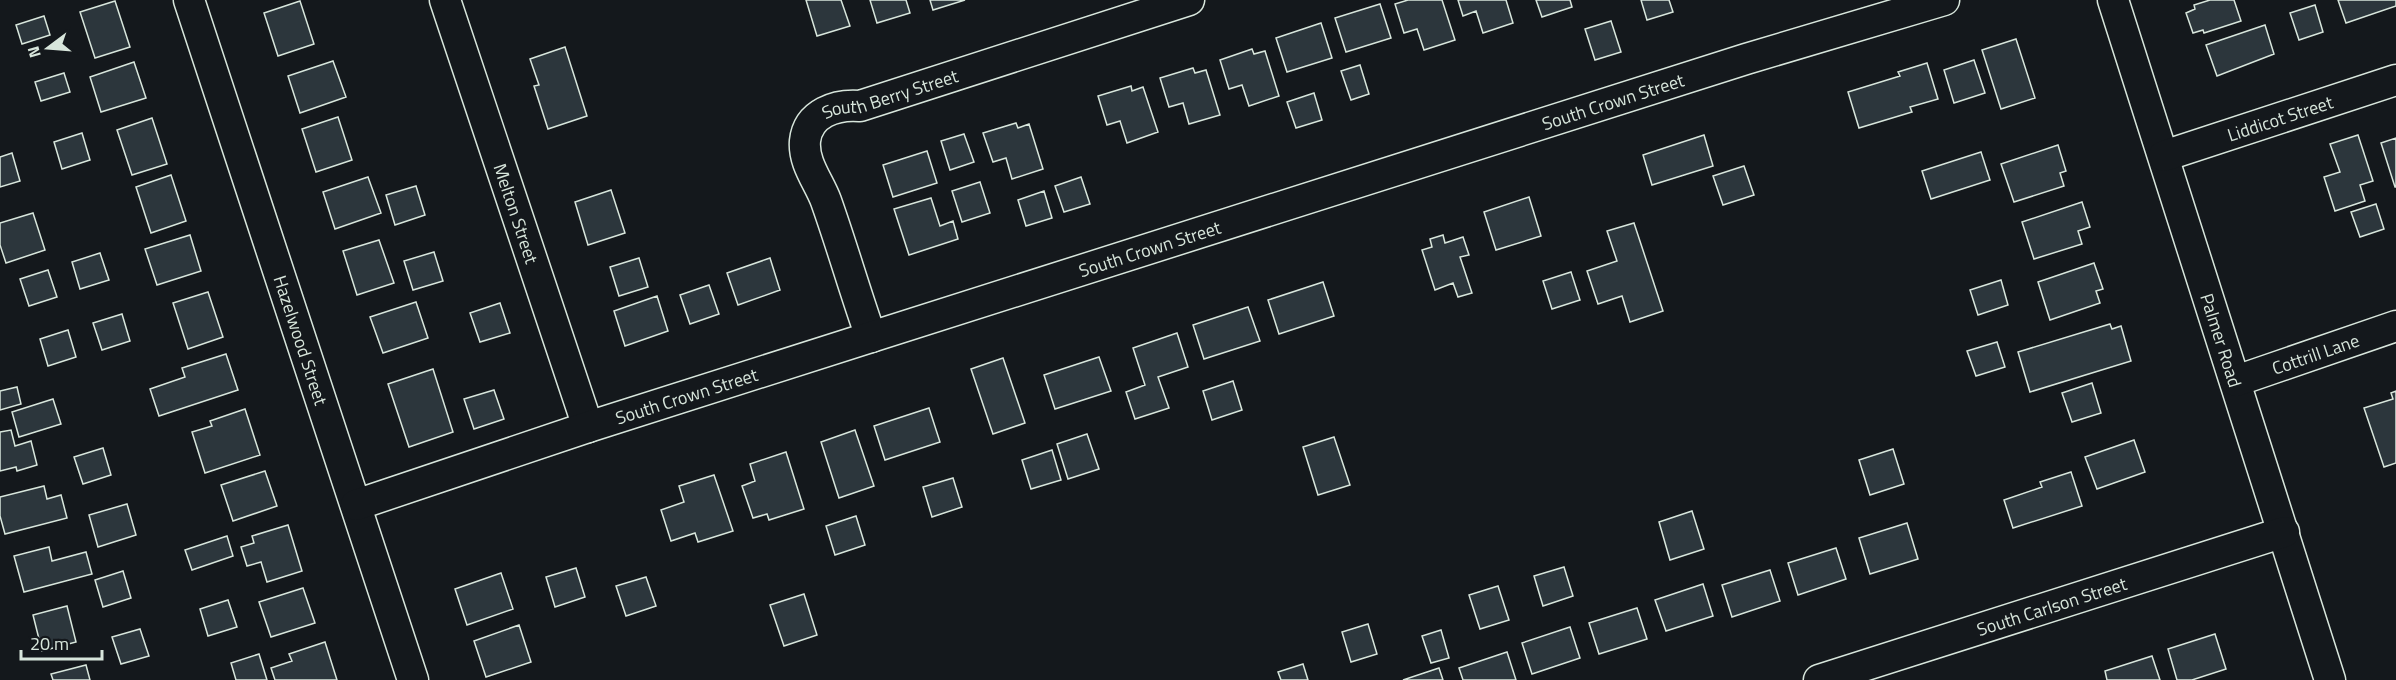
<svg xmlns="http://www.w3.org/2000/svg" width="2396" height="680" font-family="'Titillium Web',sans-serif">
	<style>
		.building { fill: #2c363c; stroke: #d8e6dc; stroke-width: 1.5 }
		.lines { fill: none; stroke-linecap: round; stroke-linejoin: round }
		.minor-casing { stroke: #d8e6dc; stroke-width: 33 }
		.minor { stroke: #14181c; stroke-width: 30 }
		.labels { text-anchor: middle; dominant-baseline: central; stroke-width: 4.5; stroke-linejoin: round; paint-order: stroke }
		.street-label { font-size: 18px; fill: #d8e6dc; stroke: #14181c }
	</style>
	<rect width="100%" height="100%" fill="#14181c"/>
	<path class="building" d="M 806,0 L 841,0 L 850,26 L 817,36 Z
		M 870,0 L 906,0 L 910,13 L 877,23 Z
		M 930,0 L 965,0 L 933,10 Z
		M 1408,0 L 1442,0 L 1455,40 L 1424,50 L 1417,29 L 1404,33 L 1395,4 Z
		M 1458,0 L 1506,0 L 1513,23 L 1483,33 L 1476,11 L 1463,16 Z
		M 1536,0 L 1570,0 L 1572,7 L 1542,17 Z
		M 1641,0 L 1669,0 L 1673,12 L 1647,20 Z
		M 2210,0 L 2234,0 L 2241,21 L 2204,33 L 2203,30 L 2193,33 L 2186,13 L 2195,9 L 2194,5 Z
		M 2338,0 L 2396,0 L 2396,6 L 2346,23 Z
		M 115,1 L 130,47 L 95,58 L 80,12 Z
		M 300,1 L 314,44 L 278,56 L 264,13 Z
		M 1380,4 L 1391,38 L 1346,52 L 1335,18 Z
		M 2315,5 L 2323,32 L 2299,40 L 2290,13 Z
		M 44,16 L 50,35 L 22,44 L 16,25 Z
		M 1611,21 L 1621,52 L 1595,60 L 1585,29 Z
		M 1321,23 L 1332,58 L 1287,72 L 1276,38 Z
		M 2265,25 L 2274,54 L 2217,76 L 2206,45 Z
		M 2016,39 L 2035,98 L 2001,109 L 1982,50 Z
		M 565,47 L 587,116 L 548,129 L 534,86 L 539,85 L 530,59 Z
		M 1252,49 L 1254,54 L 1265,51 L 1279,96 L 1249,106 L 1242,85 L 1229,89 L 1220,60 Z
		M 1974,60 L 1985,93 L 1954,103 L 1944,70 Z
		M 333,61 L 346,97 L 300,113 L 288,76 Z
		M 134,62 L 146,98 L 101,112 L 90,77 Z
		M 1927,63 L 1938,99 L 1910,107 L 1912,112 L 1859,128 L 1848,92 L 1900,76 L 1898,72 Z
		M 1360,65 L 1369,94 L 1351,100 L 1341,71 Z
		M 1193,68 L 1195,73 L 1206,70 L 1220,115 L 1189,124 L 1183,103 L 1169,107 L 1160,78 Z
		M 64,73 L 70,92 L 41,101 L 35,82 Z
		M 1131,86 L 1132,91 L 1143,87 L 1158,132 L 1127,143 L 1120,121 L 1107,125 L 1098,96 Z
		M 1314,93 L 1322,120 L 1296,128 L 1287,102 Z
		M 338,117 L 352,160 L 316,172 L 302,129 Z
		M 152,118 L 167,164 L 132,175 L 117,130 Z
		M 1016,123 L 1018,128 L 1029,124 L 1043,169 L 1012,179 L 1006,158 L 993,162 L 983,133 Z
		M 82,133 L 90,160 L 62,169 L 54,142 Z
		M 964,134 L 974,162 L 950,170 L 941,141 Z
		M 1704,135 L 1713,166 L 1652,185 L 1643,155 Z
		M 2358,135 L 2373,181 L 2360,185 L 2365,201 L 2335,211 L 2324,177 L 2340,172 L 2330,144 Z
		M 2396,138 L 2396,187 L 2395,187 L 2381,143 Z
		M 2058,145 L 2066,171 L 2060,173 L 2064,186 L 2014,202 L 2001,164 Z
		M 927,151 L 937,183 L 893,197 L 883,165 Z
		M 1981,152 L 1990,180 L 1931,199 L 1922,171 Z
		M 12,153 L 20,181 L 0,187 L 0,157 Z
		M 1744,166 L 1754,195 L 1723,205 L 1713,176 Z
		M 171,175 L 186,221 L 151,233 L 136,187 Z
		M 368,177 L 381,213 L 335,229 L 323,192 Z
		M 1081,177 L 1090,204 L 1064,212 L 1055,186 Z
		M 980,182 L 990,213 L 962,222 L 952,191 Z
		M 416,186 L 425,215 L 395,225 L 386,195 Z
		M 611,190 L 625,233 L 588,245 L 575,202 Z
		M 1044,191 L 1052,218 L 1026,226 L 1018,200 Z
		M 1529,197 L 1541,236 L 1496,250 L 1484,212 Z
		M 931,198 L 940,226 L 953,221 L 958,239 L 909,255 L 894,209 Z
		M 2082,202 L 2090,227 L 2078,231 L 2082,244 L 2034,259 L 2022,222 Z
		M 2376,204 L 2384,229 L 2360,237 L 2351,212 Z
		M 33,213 L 45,250 L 6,263 L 0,245 L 0,223 Z
		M 1634,223 L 1663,311 L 1630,322 L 1622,296 L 1598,304 L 1587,271 L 1617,261 L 1607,231 Z
		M 190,235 L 201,271 L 157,285 L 145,249 Z
		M 1443,235 L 1445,243 L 1463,237 L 1469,255 L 1460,257 L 1472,293 L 1458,297 L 1453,283 L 1435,290 L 1422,250 L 1432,247 L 1430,239 Z
		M 379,240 L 394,283 L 357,295 L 343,251 Z
		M 434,252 L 443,281 L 413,290 L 404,261 Z
		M 100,253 L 109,280 L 80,289 L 72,262 Z
		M 639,258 L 648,287 L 619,296 L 610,267 Z
		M 770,258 L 780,290 L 738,305 L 727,273 Z
		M 2094,263 L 2103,289 L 2096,291 L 2100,303 L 2050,320 L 2038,282 Z
		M 48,270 L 57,297 L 29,306 L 20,279 Z
		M 1571,272 L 1580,300 L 1552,309 L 1543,281 Z
		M 2001,280 L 2008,305 L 1978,315 L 1970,290 Z
		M 1323,282 L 1334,316 L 1279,334 L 1268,300 Z
		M 709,285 L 719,314 L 690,324 L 680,295 Z
		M 208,292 L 223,337 L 188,349 L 173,303 Z
		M 657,296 L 668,331 L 625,346 L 614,311 Z
		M 416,302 L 428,338 L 383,353 L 370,317 Z
		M 500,303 L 510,333 L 480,342 L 470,313 Z
		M 1248,307 L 1260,341 L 1204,359 L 1193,325 Z
		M 122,314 L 130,341 L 102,350 L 93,323 Z
		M 2110,324 L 2112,329 L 2121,326 L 2131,361 L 2030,392 L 2018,352 Z
		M 68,330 L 76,357 L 48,366 L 40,339 Z
		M 1177,333 L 1188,367 L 1158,377 L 1169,408 L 1135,419 L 1126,392 L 1145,385 L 1133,348 Z
		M 1997,342 L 2005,367 L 1976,376 L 1967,351 Z
		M 226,354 L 238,390 L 159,416 L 150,389 L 185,377 L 182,368 Z
		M 1099,357 L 1111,391 L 1055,409 L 1044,375 Z
		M 1003,358 L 1025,423 L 993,434 L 971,369 Z
		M 433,369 L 453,432 L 409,447 L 388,384 Z
		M 1233,381 L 1242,410 L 1212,420 L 1203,391 Z
		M 2092,383 L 2101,413 L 2072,422 L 2062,393 Z
		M 17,387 L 21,404 L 0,410 L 0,391 Z
		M 494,390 L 504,419 L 474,429 L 464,399 Z
		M 2396,391 L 2396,463 L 2384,467 L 2364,408 L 2393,399 L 2391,393 Z
		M 53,399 L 61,424 L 19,437 L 12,412 Z
		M 929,408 L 940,442 L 885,460 L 874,426 Z
		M 245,409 L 260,455 L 205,473 L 192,432 L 212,426 L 210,421 Z
		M 11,430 L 15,446 L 31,441 L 37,465 L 17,471 L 16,467 L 0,471 L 0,432 Z
		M 855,430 L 874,486 L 839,498 L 821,442 Z
		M 1087,434 L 1099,469 L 1068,479 L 1057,444 Z
		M 1334,437 L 1350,485 L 1318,495 L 1303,447 Z
		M 2134,440 L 2145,472 L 2097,489 L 2085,457 Z
		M 103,448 L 111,475 L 83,484 L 74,457 Z
		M 1893,449 L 1904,484 L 1870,495 L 1859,460 Z
		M 1052,450 L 1061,480 L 1031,489 L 1022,460 Z
		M 786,452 L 804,509 L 769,520 L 767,514 L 753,518 L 742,486 L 755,481 L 750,464 Z
		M 265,471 L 277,506 L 233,521 L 221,485 Z
		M 2071,472 L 2082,506 L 2013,528 L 2004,500 L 2042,487 L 2040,482 Z
		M 714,475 L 733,531 L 698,542 L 695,533 L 671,541 L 661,510 L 684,502 L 679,486 Z
		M 953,478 L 962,507 L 932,517 L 923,487 Z
		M 44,486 L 47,499 L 61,495 L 67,518 L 5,534 L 0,516 L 0,497 Z
		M 127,504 L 136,535 L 98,547 L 89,515 Z
		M 1692,511 L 1704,549 L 1670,560 L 1659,522 Z
		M 856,516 L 865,545 L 835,555 L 826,526 Z
		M 1907,523 L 1918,559 L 1870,574 L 1859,538 Z
		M 288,525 L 302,571 L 267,582 L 261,562 L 247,566 L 241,547 L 254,543 L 252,536 Z
		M 227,536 L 233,556 L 192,570 L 185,550 Z
		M 49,547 L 52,561 L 86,552 L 92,574 L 24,592 L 14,556 Z
		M 1836,548 L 1846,579 L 1798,595 L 1788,563 Z
		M 1564,567 L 1573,596 L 1543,606 L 1534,576 Z
		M 576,568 L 585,597 L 555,607 L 546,577 Z
		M 1770,570 L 1780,601 L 1732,617 L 1722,585 Z
		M 123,571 L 131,598 L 103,607 L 95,580 Z
		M 501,573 L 513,609 L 467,625 L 455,589 Z
		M 646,577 L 656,606 L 626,616 L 616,586 Z
		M 1703,584 L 1713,616 L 1666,631 L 1655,600 Z
		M 1498,586 L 1509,620 L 1480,629 L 1469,595 Z
		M 303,588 L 315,623 L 271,637 L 259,602 Z
		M 804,594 L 817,635 L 784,646 L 770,605 Z
		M 228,600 L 237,627 L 208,636 L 200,609 Z
		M 67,606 L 76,642 L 42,651 L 33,615 Z
		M 1637,608 L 1647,639 L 1599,654 L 1589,623 Z
		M 1368,624 L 1377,654 L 1351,662 L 1342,632 Z
		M 519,625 L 531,662 L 486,677 L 474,641 Z
		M 1570,627 L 1580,658 L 1532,674 L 1522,643 Z
		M 140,629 L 149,656 L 121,664 L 112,637 Z
		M 1441,630 L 1449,658 L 1431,663 L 1422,636 Z
		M 2215,634 L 2226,669 L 2192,680 L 2177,680 L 2168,649 Z
		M 325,642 L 337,680 L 275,680 L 271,668 L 292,661 L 289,654 Z
		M 1507,652 L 1516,680 L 1463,680 L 1459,668 Z
		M 259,654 L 267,680 L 236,680 L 231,663 Z
		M 2152,656 L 2160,680 L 2107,680 L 2105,671 Z
		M 1303,664 L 1308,680 L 1281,680 L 1278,672 Z
		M 86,665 L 90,680 L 53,680 L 51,674 Z
		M 1439,668 L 1443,680 L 1403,680 Z"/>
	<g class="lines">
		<defs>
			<g id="minor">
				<path id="s1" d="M 189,0 L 413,680"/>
				<path id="s2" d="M 445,0 L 588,427"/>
				<path id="s3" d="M 2113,0 L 2330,680"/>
				<path id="s4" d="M 2164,156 L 2396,80"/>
				<path id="s5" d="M 871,337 C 855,292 842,246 826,201 C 819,182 803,163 805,141 C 808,113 836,104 860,106 L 1189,0"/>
				<path id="s6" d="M 2236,381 L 2396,326"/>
				<path id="s7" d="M 356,505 L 588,427 L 871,337 L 1746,59 L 1944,0"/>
				<path id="s8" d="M 1819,680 L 2284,532"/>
			</g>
		</defs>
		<use href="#minor" class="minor-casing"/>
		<use href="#minor" class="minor"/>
	</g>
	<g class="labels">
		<g class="street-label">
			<text stroke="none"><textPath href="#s5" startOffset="312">South Berry Street</textPath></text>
			<text stroke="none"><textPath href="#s7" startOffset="1320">South Crown Street</textPath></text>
			<text stroke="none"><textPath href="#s4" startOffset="122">Liddicot Street</textPath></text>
			<text stroke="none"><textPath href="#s2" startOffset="225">Melton Street</textPath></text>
			<text stroke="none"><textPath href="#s7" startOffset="834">South Crown Street</textPath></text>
			<text stroke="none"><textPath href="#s1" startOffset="358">Hazelwood Street</textPath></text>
			<text stroke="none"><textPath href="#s3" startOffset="357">Palmer Road</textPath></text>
			<text stroke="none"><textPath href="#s6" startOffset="84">Cottrill Lane</textPath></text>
			<text stroke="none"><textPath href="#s7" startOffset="348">South Crown Street</textPath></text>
			<text stroke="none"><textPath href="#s8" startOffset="244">South Carlson Street</textPath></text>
		</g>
	</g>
	<g transform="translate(48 48) rotate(254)" stroke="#14181c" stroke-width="4.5" paint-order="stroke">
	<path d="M0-4.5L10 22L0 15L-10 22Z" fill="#d8e6dc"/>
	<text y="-9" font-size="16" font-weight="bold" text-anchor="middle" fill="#d8e6dc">N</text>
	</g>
	<path d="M21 650v9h81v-9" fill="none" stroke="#d8e6dc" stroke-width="3"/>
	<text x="30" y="650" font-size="18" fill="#d8e6dc" stroke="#14181c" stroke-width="4.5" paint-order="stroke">20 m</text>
</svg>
